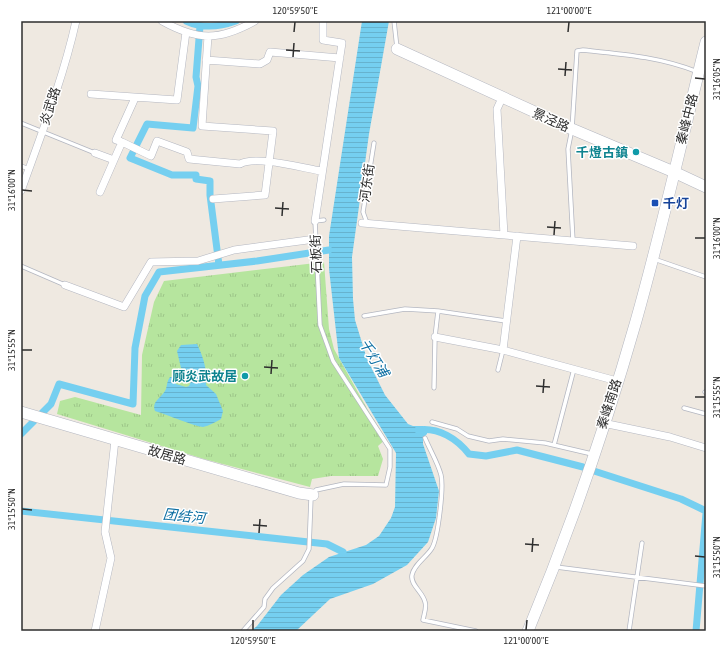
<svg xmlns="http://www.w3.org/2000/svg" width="727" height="652" font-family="'Asap Condensed','Noto Sans SC',sans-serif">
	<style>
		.park { fill: url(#park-tufts) }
		.water { fill: url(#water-rules) }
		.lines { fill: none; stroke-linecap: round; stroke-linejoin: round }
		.canal { stroke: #75cff0; stroke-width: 7 }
		.lane-casing { stroke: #b4b7c1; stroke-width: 5 }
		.street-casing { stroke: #b4b7c1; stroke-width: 8 }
		.secondary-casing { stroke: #b4b7c1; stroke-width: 12 }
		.lane { stroke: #fff; stroke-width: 3.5 }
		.street { stroke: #fff; stroke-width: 7 }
		.secondary { stroke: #fff; stroke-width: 11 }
		.ticks { fill: none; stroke: #2e2e2e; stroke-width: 1.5 }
		.culture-dot { fill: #0f9aa8; stroke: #fff; stroke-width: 1.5 }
		.transit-dot { fill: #1a4fb4; stroke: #fff; stroke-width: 1.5 }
		.labels { text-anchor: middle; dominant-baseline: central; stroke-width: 3; stroke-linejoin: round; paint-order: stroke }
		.street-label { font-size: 13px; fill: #2e2e2e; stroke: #fff }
		.culture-label { font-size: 13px; font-weight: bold; fill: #0d838f; stroke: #fff; text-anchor: end }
		.transit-label { font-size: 13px; font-weight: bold; fill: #164399; stroke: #fff; text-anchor: start }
		.water-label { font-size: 14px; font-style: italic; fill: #0d6fa3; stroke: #fff }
		.neatline { fill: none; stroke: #2e2e2e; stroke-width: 1.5 }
		.ticks-label { font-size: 10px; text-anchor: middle; fill: #2e2e2e }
	</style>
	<defs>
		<pattern id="park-tufts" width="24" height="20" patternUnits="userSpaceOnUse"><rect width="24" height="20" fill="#b6e59e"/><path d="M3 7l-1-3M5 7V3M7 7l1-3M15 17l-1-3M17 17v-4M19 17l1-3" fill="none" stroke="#9dc588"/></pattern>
		<pattern id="water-rules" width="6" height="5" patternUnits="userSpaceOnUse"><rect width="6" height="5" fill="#75cff0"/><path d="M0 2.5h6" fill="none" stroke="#66b2ce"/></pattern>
	</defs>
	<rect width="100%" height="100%" fill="#efe9e1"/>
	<path class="park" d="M 324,262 L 329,329 L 334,349 L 369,412 L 386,439 L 378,446 L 383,459 L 378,476 L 331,476 L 312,479 L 310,487 L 204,459 L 57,414 L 60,401 L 75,397 L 141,415 L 142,355 L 154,302 L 164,281 Z"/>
	<path class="water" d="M 362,21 L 389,21 L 369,134 L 352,257 L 353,299 L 355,320 L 367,359 L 385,395 L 408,424 L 413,426 L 423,426 L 427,431 L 427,434 L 423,438 L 423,444 L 439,491 L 436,518 L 428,542 L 407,565 L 373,584 L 330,599 L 296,631 L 251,631 L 257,626 L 281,595 L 303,575 L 329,557 L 366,545 L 379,536 L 391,518 L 395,507 L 396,453 L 339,358 L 329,269 L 329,236 Z
		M 197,344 C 203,356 208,372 206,385 L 216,394 L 223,411 L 221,419 C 215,422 209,426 203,427 C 197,427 165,414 155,411 C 151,401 162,398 166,389 C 167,385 167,381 170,377 L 175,377 L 176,384 L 186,387 L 189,386 L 194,374 L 181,368 L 177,351 L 181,345 Z"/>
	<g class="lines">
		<path class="canal" d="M 186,21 C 203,29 219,27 236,21
			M 200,26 L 196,77 L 198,86 L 193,128 L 147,124 L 130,158 L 172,175 L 196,175 L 196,179 L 210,181 L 210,195 L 219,265
			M 418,430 C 439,427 457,439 469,454 L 486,456 L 517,450 L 583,467
			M 21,434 L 51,404 L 59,384 L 133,404 L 135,348 L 145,296 L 159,272 L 257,261 L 329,250
			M 594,471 L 681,499 L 706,511
			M 21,511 L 327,544 L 343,552
			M 696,631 L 706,513"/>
		<defs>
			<path id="lane" d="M 394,21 L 397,48
				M 21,123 L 95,153
				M 21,166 L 29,169
				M 367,223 L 363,212 L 374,143
				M 573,241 L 568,149 L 572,129 L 577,51 L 583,50 C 622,54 661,57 698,72
				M 654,259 L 706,277
				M 21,266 L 65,285
				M 364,316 L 405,309 L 438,311 L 506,321
				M 498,370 L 503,350
				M 434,388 L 435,337 L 438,311
				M 705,392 L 706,393
				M 684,408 L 706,414
				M 432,422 L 457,429 L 468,436 L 489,441 L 503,439 L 545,443 L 592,454
				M 425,438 C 430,450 438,463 441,475 C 444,487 438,538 432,548 C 427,557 414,564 412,575 C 410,585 423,592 425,602 C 427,607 424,614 423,620 L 476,631
				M 554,445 L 574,369
				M 556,567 L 706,586
				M 243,631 L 264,607 L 265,599 L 273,588 L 303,561 L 309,549 L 311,498 L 316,490 L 344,484 L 386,485 L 390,467 L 390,449 L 333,361 L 320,325 L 315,221 L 324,220
				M 629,631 L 642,543"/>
			<path id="street" d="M 162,21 C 198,41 219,41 255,21
				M 208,36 L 202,126 L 273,131 L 265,195 L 213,199
				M 206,60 L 260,64 L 267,60 L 270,52 L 340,58
				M 91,94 L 177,100 L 186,32
				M 502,98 L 497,109 L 504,235
				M 122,142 L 116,140 L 135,98
				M 95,153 L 114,160 L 122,142 L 151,156 L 157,141 L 187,152 L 189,159 L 240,164 C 256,155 302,168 321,171
				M 21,191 C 41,135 63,79 76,21
				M 100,192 L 114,160
				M 315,221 L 342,43 L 323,40 L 323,21
				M 362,223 L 633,246
				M 65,285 L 124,307 L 151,262 L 198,261 L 234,250 L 315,239
				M 435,337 L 503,350 L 617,381
				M 503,350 L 517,236
				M 603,423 L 670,437 L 706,448
				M 95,631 L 111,558 L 105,532 L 115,440"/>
			<path id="secondary" d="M 397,49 L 572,129 L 674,172 L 706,187
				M 21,412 L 299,493 L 313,495
				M 528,631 C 570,530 606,426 636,321 C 662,229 683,135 706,42"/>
		</defs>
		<use href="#lane" class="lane-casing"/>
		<use href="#street" class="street-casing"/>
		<use href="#secondary" class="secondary-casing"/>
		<use href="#lane" class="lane"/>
		<use href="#street" class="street"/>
		<use href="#secondary" class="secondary"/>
	</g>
	<path class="ticks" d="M 294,32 L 295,22M 568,32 L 569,22M 286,50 L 300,51M 293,57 L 294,43M 558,69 L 572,70M 565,76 L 566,62M 695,78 L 705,79M 22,190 L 32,191M 275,208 L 289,209M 282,216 L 283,202M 547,227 L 561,228M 554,235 L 555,221M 695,238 L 705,238M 22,350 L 32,350M 264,367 L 278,368M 271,374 L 272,360M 536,386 L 550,387M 543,393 L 544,379M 695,397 L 705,397M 22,509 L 32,510M 253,525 L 267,526M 259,533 L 260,519M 525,544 L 539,545M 532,552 L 533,538M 695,556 L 705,557M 253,630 L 253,620M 526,630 L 527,620"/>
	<g class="culture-dot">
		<circle cx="636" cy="152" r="4"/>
		<circle cx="245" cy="376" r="4"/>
	</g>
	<rect class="transit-dot" x="651" y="199" width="8" height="8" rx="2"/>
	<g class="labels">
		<g class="street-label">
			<text transform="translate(50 106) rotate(-72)">炎武路</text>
			<text transform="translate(687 119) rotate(-76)">秦峰中路</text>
			<text transform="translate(551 120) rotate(24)">景泾路</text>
			<text transform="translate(367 183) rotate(-82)">河东街</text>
			<text transform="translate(316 254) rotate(-92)">石板街</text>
			<text transform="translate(609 404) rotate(-72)">秦峰南路</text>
			<text transform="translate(167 455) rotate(16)">故居路</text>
		</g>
		<g class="culture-label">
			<text x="628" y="152">千燈古鎮</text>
			<text x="237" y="376">顾炎武故居</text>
		</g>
		<g class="transit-label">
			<text x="663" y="203">千灯</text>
		</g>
		<g class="water-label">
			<text transform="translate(374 358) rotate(58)">千灯浦</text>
			<text transform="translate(184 516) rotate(6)">团结河</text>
		</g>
	</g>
	<rect width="727" height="652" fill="none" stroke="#ffffff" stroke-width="44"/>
	<rect x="22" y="22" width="683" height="608" class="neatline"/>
	<g class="ticks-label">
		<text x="295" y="14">120°59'50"E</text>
		<text x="569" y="14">121°00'00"E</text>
		<text transform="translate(716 79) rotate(-90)" y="4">31°16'05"N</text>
		<text transform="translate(11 190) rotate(-90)" y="4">31°16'00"N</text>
		<text transform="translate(716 238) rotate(-90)" y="4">31°16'00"N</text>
		<text transform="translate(11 350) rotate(-90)" y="4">31°15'55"N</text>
		<text transform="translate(716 397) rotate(-90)" y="4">31°15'55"N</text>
		<text transform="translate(11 509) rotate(-90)" y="4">31°15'50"N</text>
		<text transform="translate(716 557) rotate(-90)" y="4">31°15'50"N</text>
		<text x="253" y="644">120°59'50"E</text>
		<text x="526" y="644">121°00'00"E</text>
	</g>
</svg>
